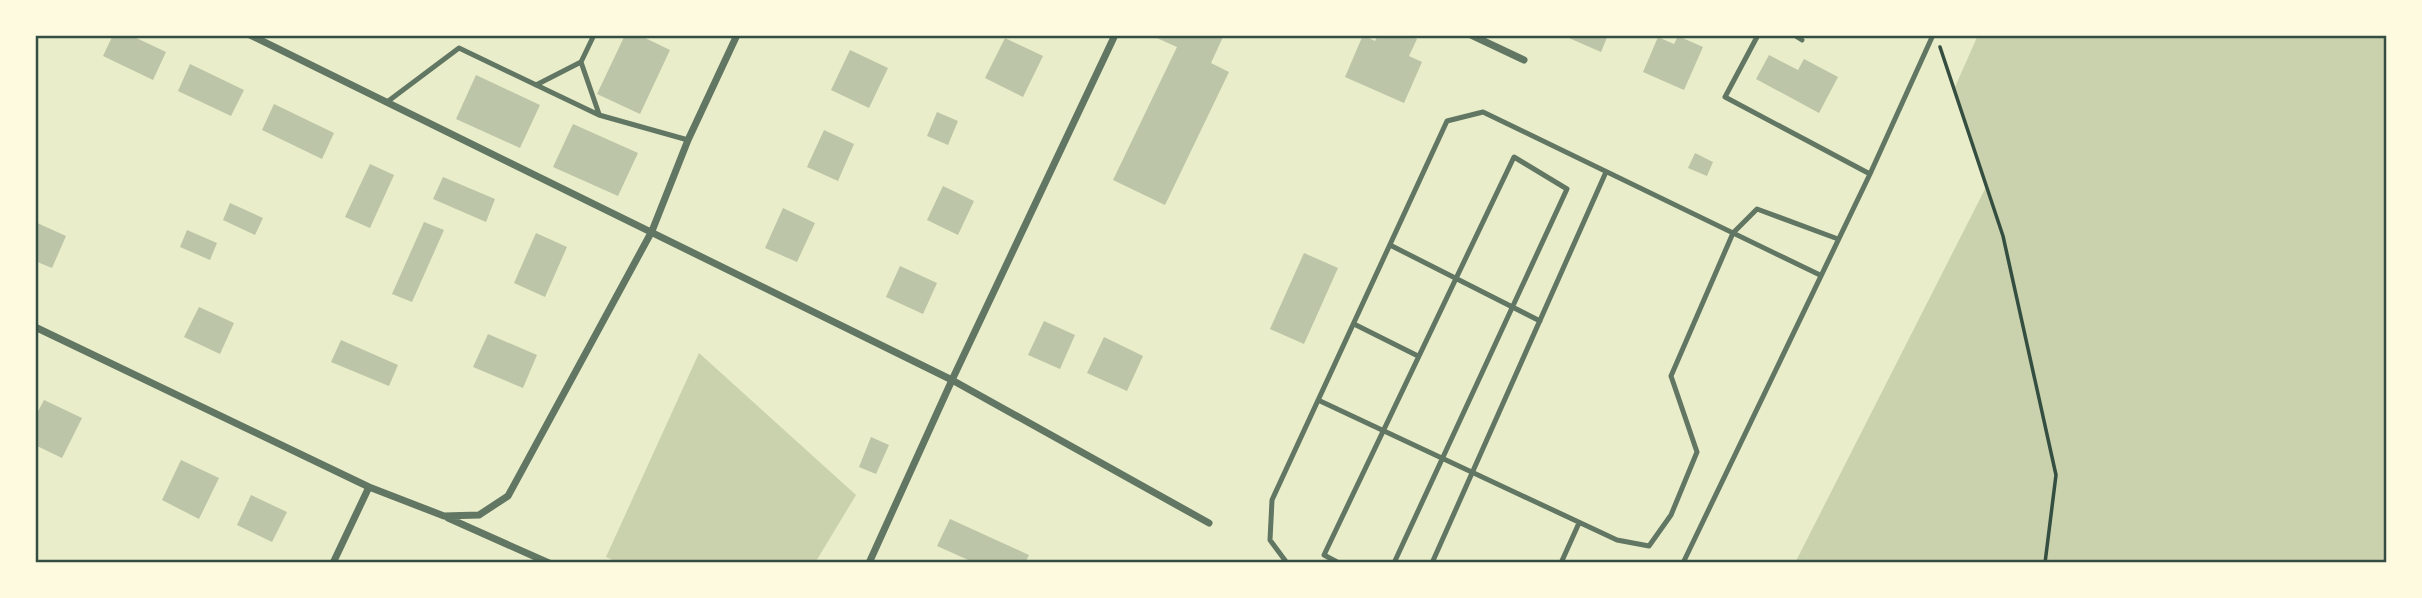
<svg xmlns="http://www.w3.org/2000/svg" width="2422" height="598" font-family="'Fira Sans Condensed',sans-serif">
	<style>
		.green { fill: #cad2ad }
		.building { fill: #bcc5a7 }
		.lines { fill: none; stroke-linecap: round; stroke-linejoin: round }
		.path { stroke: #344e41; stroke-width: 3.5 }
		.service { stroke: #617663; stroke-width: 5 }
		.minor { stroke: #617663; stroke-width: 7 }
		.neatline { fill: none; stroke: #344e41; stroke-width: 2.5 }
	</style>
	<rect width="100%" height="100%" fill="#e9edc9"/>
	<path class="green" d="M 1978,35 L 2387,35 L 2387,563 L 1795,563 L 1986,187 L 1955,87 Z
		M 699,353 L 856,495 L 815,563 L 619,563 L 606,557 Z"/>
	<path class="building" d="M 113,35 L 130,35 L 166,52 L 153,80 L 103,56 Z
		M 625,35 L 639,35 L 670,50 L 640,114 L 597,94 Z
		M 1150,35 L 1220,35 L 1223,37 L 1211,63 L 1229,72 L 1165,205 L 1113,180 L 1177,47 Z
		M 1363,35 L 1375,41 L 1378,35 L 1408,35 L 1417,39 L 1409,56 L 1422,62 L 1404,103 L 1345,77 Z
		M 1562,35 L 1608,35 L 1601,52 Z
		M 1678,36 L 1703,47 L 1684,90 L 1643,72 L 1658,37 L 1674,44 Z
		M 1005,38 L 1043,56 L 1023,97 L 985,78 Z
		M 850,50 L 888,68 L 869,108 L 831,90 Z
		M 1769,55 L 1798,70 L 1804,59 L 1838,77 L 1819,113 L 1756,79 Z
		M 190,64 L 244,90 L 231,116 L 178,91 Z
		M 476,75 L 540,105 L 520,148 L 456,119 Z
		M 274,104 L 334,133 L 322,159 L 262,130 Z
		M 937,112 L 958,121 L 948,145 L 927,136 Z
		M 573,124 L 638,153 L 618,196 L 553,167 Z
		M 824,130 L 854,144 L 838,181 L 807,167 Z
		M 1695,153 L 1713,162 L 1707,176 L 1688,168 Z
		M 370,164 L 394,175 L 370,228 L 345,217 Z
		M 443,177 L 495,199 L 486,222 L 433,199 Z
		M 943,186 L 974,201 L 958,235 L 927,220 Z
		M 230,203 L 263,218 L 255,235 L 223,220 Z
		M 783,208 L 815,223 L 797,262 L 765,248 Z
		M 35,222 L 66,236 L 52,268 L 35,261 Z
		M 424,222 L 444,230 L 412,302 L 392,294 Z
		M 187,230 L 217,243 L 210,260 L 180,247 Z
		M 536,233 L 567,247 L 545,297 L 514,283 Z
		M 1304,253 L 1338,268 L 1304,344 L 1270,329 Z
		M 900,266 L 937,283 L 923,314 L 886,297 Z
		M 199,307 L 234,323 L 220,354 L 184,337 Z
		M 1044,321 L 1075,335 L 1060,369 L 1028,355 Z
		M 488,334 L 537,355 L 523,388 L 473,367 Z
		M 1104,337 L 1143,356 L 1127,391 L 1087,373 Z
		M 341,340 L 398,365 L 389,386 L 331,362 Z
		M 44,400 L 82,418 L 62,458 L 35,445 L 35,417 Z
		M 871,437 L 889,445 L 876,474 L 859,467 Z
		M 181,460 L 219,478 L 199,519 L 162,500 Z
		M 251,495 L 287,512 L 272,542 L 237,525 Z
		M 950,519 L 1029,555 L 1025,563 L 975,563 L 937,546 Z"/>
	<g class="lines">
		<path class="path" d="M 1940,47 L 2003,236 L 2056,475 L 2045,563"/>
		<path class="service" d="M 594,35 L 581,62 L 599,114
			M 1758,35 L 1725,97 L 1870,174
			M 1794,35 L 1802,40
			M 536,85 L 581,62
			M 387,102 L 459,48 L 599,115 L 688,140
			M 1390,245 L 1540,321
			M 1354,324 L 1418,356
			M 1318,400 L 1617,540 L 1649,546 L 1671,515 L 1697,452 L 1671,376 L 1733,233 L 1757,209 L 1838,239
			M 1287,563 L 1270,540 L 1272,500 L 1447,121 L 1483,112 L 1820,275
			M 1339,563 L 1324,555 L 1514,157 L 1567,189 L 1394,563
			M 1432,563 L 1606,172
			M 1561,563 L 1579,523
			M 1683,563 L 1870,174 L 1933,35"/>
		<path class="minor" d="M 250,35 L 952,380 L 1209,523
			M 1471,35 L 1524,60
			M 35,327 L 369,487 L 444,516 L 479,515 L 508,496 L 652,231 L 688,140 L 737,35
			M 448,518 L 549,563
			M 333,563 L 369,487
			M 869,563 L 952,380 L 1115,35"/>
	</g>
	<rect width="2422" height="598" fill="none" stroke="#fefae0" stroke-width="74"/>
	<rect x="37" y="37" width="2348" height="524" class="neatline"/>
</svg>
